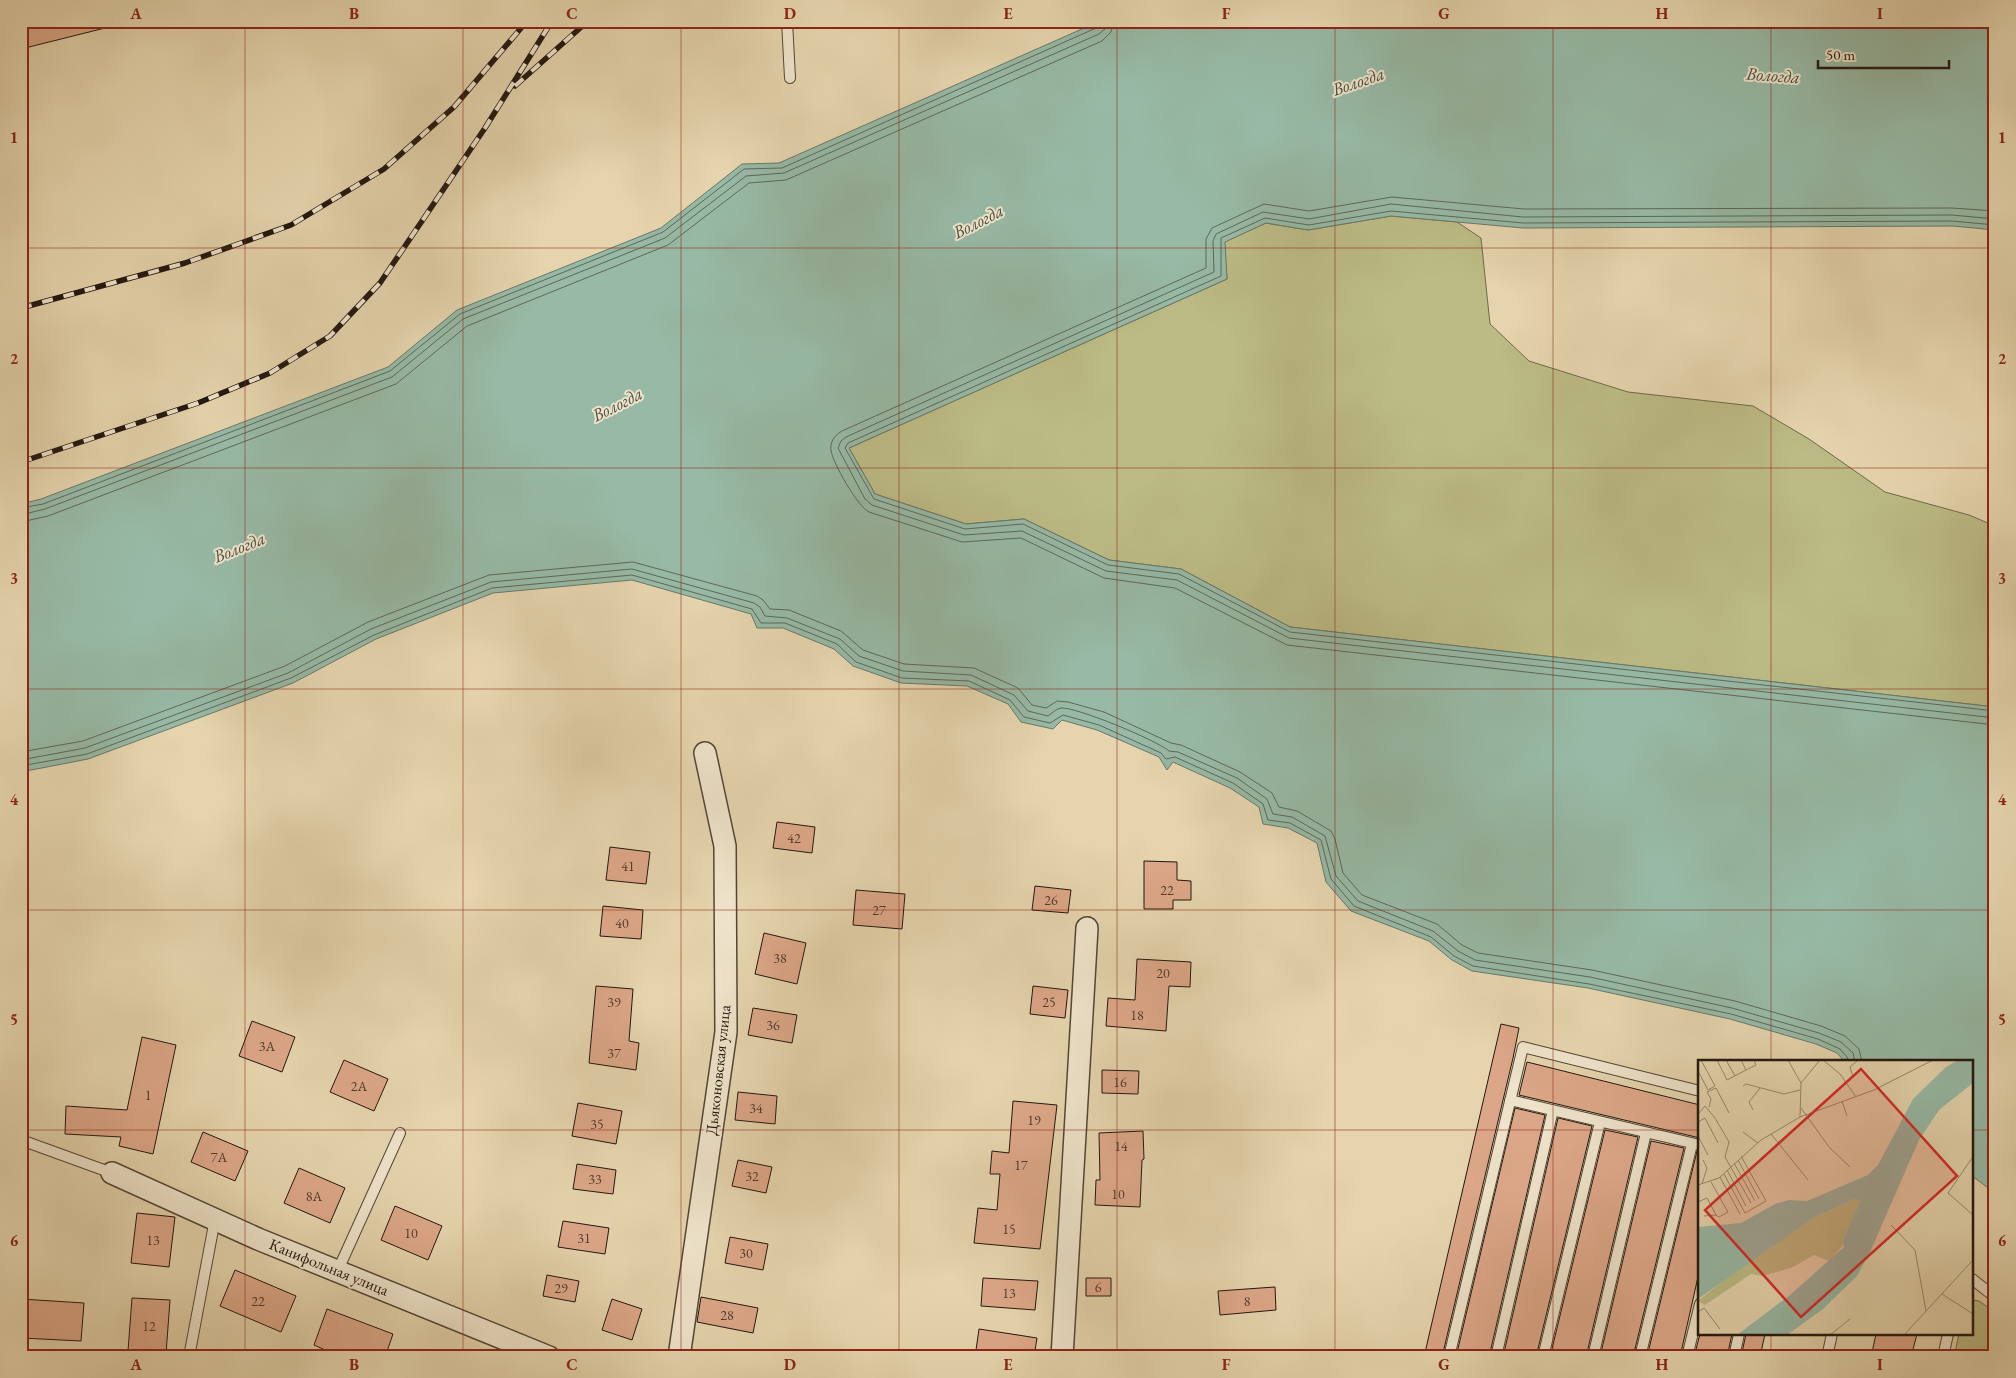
<svg xmlns="http://www.w3.org/2000/svg" width="2016" height="1378" font-family="'EB Garamond',serif">
	<style>
		.green { fill: #bcbb85; stroke: #6f694a }
		.water { fill: #97b9a5; stroke: #687869 }
		.lines { fill: none; stroke-linecap: round; stroke-linejoin: round }
		.shore { stroke: #5c685a; stroke-width: 1 }
		.building { fill: #dca788; stroke: #22170f }
		.lane-casing { stroke: #534636; stroke-width: 12 }
		.street-casing { stroke: #534636; stroke-width: 24 }
		.lane { stroke: #eee3ca; stroke-width: 10 }
		.street { stroke: #eee3ca; stroke-width: 21 }
		.rail-casing { stroke: #22170f; stroke-width: 5.5 }
		.rail { stroke: #eee3ca; stroke-width: 4; stroke-dasharray: 11; stroke-linecap: butt }
		.grid { fill: none; stroke: #8f2418; stroke-width: 1; stroke-opacity: 0.55 }
		.labels { text-anchor: middle; dominant-baseline: central; stroke-width: 4; stroke-linejoin: round; paint-order: stroke }
		.number-label { font-size: 14px; fill: #503b2d }
		.street-label { font-size: 16px; fill: #22170f; stroke: #eee3ca }
		.water-label { font-size: 18px; font-style: italic; fill: #4b5044; stroke: #eee3ca }
		.inset-road { fill: none; stroke: #97886e; stroke-width: 1 }
		.view { fill: #d62828; fill-opacity: 0.15; stroke: #d62828; stroke-width: 2.5 }
		.inset-edge { fill: none; stroke: #22170f; stroke-width: 2.5 }
		.neatline { fill: none; stroke: #8f2418; stroke-width: 2 }
		.grid-label { font-size: 16px; text-anchor: middle; font-weight: bold; fill: #8f2418 }
	</style>
	<rect width="100%" height="100%" fill="#e5d4ad"/>
	<filter id="stains"><feTurbulence type="fractalNoise" baseFrequency=".004" numOctaves="4"/><feColorMatrix values="0 0 0 0 .2 0 0 0 0 .09 0 0 0 0 .02 0 0 0 .5 -.17"/></filter>
	<radialGradient id="worn" r=".72"><stop offset=".6" stop-color="#630" stop-opacity="0"/><stop offset="1" stop-color="#630" stop-opacity=".3"/></radialGradient>
	<path class="green" d="M 1391,216 L 1457,222 L 1481,238 L 1490,324 L 1529,361 L 1628,392 L 1753,406 L 1809,439 L 1885,492 L 1969,515 L 1995,526 L 1995,707 L 1290,627 L 1181,569 L 1109,560 L 1024,519 L 966,524 L 875,494 L 849,448 L 1227,279 L 1224,242 L 1266,223 L 1308,230 Z
		M 1972,1300 L 1979,1301 L 1995,1312 L 1995,1357 L 1954,1357 L 1959,1334 L 1972,1334 Z"/>
	<path class="water" d="M 1100,21 L 1995,21 L 1995,230 L 1953,226 L 1523,228 L 1391,216 L 1308,230 L 1266,223 L 1225,242 L 1227,279 L 849,448 L 875,494 L 966,524 L 1024,519 L 1109,560 L 1181,569 L 1290,627 L 1995,707 L 1995,1193 L 1972,1176 L 1972,1062 L 1845,1062 L 1837,1053 L 1816,1044 L 1730,1019 L 1588,988 L 1472,971 L 1452,960 L 1429,941 L 1351,911 L 1326,882 L 1317,843 L 1288,828 L 1263,824 L 1259,807 L 1230,788 L 1173,762 L 1167,770 L 1159,757 L 1097,730 L 1062,720 L 1053,729 L 1021,722 L 1008,704 L 967,686 L 901,683 L 853,666 L 834,649 L 783,628 L 757,628 L 751,614 L 632,580 L 493,593 L 376,639 L 293,683 L 88,759 L 21,772 L 21,504 L 41,499 L 388,367 L 457,310 L 661,228 L 742,164 L 779,163 Z"/>
	<g class="lines">
		<path class="shore" d="M 1995,211 L 1952,208 L 1524,209 L 1392,197 L 1309,211 L 1264,204 L 1212,228 L 1206,239 L 1206,268 L 842,431 C 835,435 830,441 831,450 C 832,462 858,507 869,512 L 962,542 L 1021,538 L 1104,578 L 1175,588 L 1287,645 L 1995,725
			M 1995,219 L 1952,215 L 1523,217 L 1391,204 L 1309,219 L 1263,212 L 1216,234 L 1213,241 L 1214,272 L 846,437 L 841,441 L 838,448 L 865,499 L 872,505 L 964,535 L 1022,531 L 1106,571 L 1177,580 L 1289,638 L 1995,718
			M 1995,225 L 1952,221 L 1523,223 L 1391,211 L 1309,225 L 1265,218 L 1221,238 L 1221,276 L 848,443 L 845,448 L 874,499 L 965,529 L 1023,524 L 1108,565 L 1179,574 L 1290,632 L 1995,711
			M 21,508 L 43,504 L 390,371 L 460,314 L 663,232 L 744,169 L 782,168 L 1096,28 L 1100,21
			M 21,515 L 45,509 L 392,377 L 463,319 L 665,238 L 746,176 L 784,173 L 1099,34 L 1105,29 L 1106,21
			M 21,522 L 48,516 L 396,384 L 467,326 L 668,245 L 749,183 L 786,180 L 1102,41 L 1111,32 L 1114,21
			M 21,752 L 83,741 L 285,666 L 368,622 L 489,575 L 633,562 L 757,596 L 763,600 L 770,609 L 789,610 L 841,631 L 863,650 L 904,664 L 974,668 L 1018,688 L 1032,705 L 1046,708 L 1057,701 L 1068,702 L 1104,712 L 1171,743 L 1181,745 L 1240,772 L 1272,793 L 1279,807 L 1297,811 L 1331,831 L 1335,839 L 1343,873 L 1362,895 L 1437,924 L 1462,945 L 1478,953 L 1592,970 L 1735,1001 L 1821,1026 L 1845,1036 L 1859,1049 L 1862,1062
			M 21,760 L 85,748 L 288,673 L 371,629 L 491,582 L 632,569 L 754,603 L 760,607 L 765,616 L 787,618 L 840,639 L 859,656 L 903,671 L 971,675 L 1014,695 L 1028,711 L 1048,716 C 1052,713 1056,709 1061,708 C 1077,707 1156,740 1169,751 L 1178,752 L 1237,778 L 1267,799 L 1273,814 L 1292,817 L 1325,836 L 1336,876 L 1358,901 L 1433,931 L 1458,951 L 1475,960 L 1590,977 L 1732,1008 L 1819,1033 L 1841,1042 L 1853,1053 L 1855,1062
			M 21,766 L 87,754 L 291,678 L 374,635 L 492,588 L 632,575 L 752,609 L 761,623 L 785,623 L 837,644 L 856,662 L 902,678 L 969,681 L 1010,700 L 1024,717 L 1050,723 L 1063,715 L 1099,725 L 1161,753 L 1166,759 L 1175,757 L 1233,783 L 1263,804 L 1268,820 L 1290,823 L 1321,840 L 1331,879 L 1354,906 L 1431,937 L 1454,956 L 1473,966 L 1589,984 L 1731,1014 L 1818,1039 L 1840,1049 L 1847,1057 L 1848,1062"/>
	</g>
	<path class="building" d="M 21,21 L 112,21 L 113,26 L 21,49 Z
		M 777,822 L 815,827 L 812,853 L 773,848 Z
		M 610,847 L 650,852 L 646,884 L 606,880 Z
		M 1144,861 L 1177,862 L 1177,880 L 1191,881 L 1191,900 L 1173,900 L 1173,909 L 1144,909 Z
		M 1035,886 L 1071,890 L 1068,913 L 1032,910 Z
		M 856,890 L 905,894 L 902,929 L 853,925 Z
		M 603,906 L 643,910 L 641,939 L 600,936 Z
		M 764,933 L 806,943 L 797,984 L 755,974 Z
		M 1137,959 L 1191,962 L 1190,987 L 1169,986 L 1166,1031 L 1106,1026 L 1108,998 L 1135,1000 Z
		M 596,986 L 633,989 L 629,1041 L 639,1043 L 636,1070 L 589,1063 Z
		M 1033,986 L 1068,990 L 1065,1018 L 1030,1014 Z
		M 753,1008 L 797,1015 L 792,1043 L 748,1035 Z
		M 252,1021 L 295,1037 L 282,1072 L 239,1056 Z
		M 1501,1024 L 1519,1028 L 1513,1058 L 1442,1357 L 1424,1357 Z
		M 142,1037 L 176,1045 L 153,1154 L 119,1146 L 121,1137 L 65,1134 L 66,1106 L 127,1110 Z
		M 344,1060 L 388,1079 L 374,1111 L 330,1092 Z
		M 1527,1062 L 1700,1105 L 1700,1138 L 1519,1095 Z
		M 1102,1070 L 1139,1071 L 1138,1094 L 1102,1093 Z
		M 738,1092 L 777,1096 L 775,1124 L 735,1120 Z
		M 1013,1101 L 1057,1105 L 1040,1249 L 974,1243 L 978,1208 L 997,1210 L 1000,1174 L 990,1174 L 992,1151 L 1009,1153 Z
		M 578,1103 L 622,1111 L 616,1144 L 572,1136 Z
		M 1515,1108 L 1545,1115 L 1489,1357 L 1456,1357 Z
		M 1558,1118 L 1592,1126 L 1536,1357 L 1503,1357 Z
		M 1605,1130 L 1638,1137 L 1586,1357 L 1550,1357 Z
		M 1143,1131 L 1144,1159 L 1142,1160 L 1140,1207 L 1095,1205 L 1096,1180 L 1100,1180 L 1099,1133 Z
		M 203,1132 L 248,1151 L 235,1181 L 191,1162 Z
		M 1651,1141 L 1684,1148 L 1633,1357 L 1600,1357 Z
		M 1697,1151 L 1700,1152 L 1700,1268 L 1680,1357 L 1647,1357 Z
		M 738,1160 L 772,1167 L 766,1193 L 732,1186 Z
		M 577,1164 L 616,1170 L 613,1194 L 573,1189 Z
		M 299,1168 L 345,1188 L 330,1223 L 284,1203 Z
		M 395,1206 L 442,1226 L 428,1260 L 381,1240 Z
		M 137,1213 L 175,1217 L 169,1267 L 131,1263 Z
		M 563,1221 L 609,1228 L 605,1254 L 558,1247 Z
		M 730,1237 L 768,1244 L 763,1270 L 725,1263 Z
		M 235,1270 L 296,1296 L 281,1332 L 220,1306 Z
		M 547,1275 L 579,1281 L 575,1302 L 543,1296 Z
		M 983,1278 L 1038,1281 L 1035,1310 L 981,1306 Z
		M 1086,1278 L 1111,1278 L 1111,1296 L 1086,1296 Z
		M 1275,1287 L 1276,1310 L 1220,1315 L 1218,1291 Z
		M 701,1297 L 758,1308 L 753,1333 L 697,1322 Z
		M 132,1298 L 170,1300 L 166,1354 L 128,1351 Z
		M 21,1299 L 84,1303 L 81,1341 L 21,1338 Z
		M 612,1299 L 642,1309 L 632,1340 L 602,1330 Z
		M 327,1309 L 393,1334 L 385,1357 L 341,1357 L 314,1345 Z
		M 979,1329 L 1037,1338 L 1034,1357 L 975,1357 Z
		M 1700,1334 L 1732,1334 L 1727,1357 L 1694,1357 Z
		M 1746,1334 L 1765,1334 L 1760,1357 L 1741,1357 Z
		M 1876,1334 L 1917,1334 L 1911,1357 L 1871,1357 Z"/>
	<g class="lines">
		<defs>
			<path id="lane" d="M 787,21 L 790,78
				M 1510,1100 L 1700,1145
				M 21,1140 L 112,1173
				M 338,1270 L 400,1133
				M 1972,1279 L 1995,1297
				M 189,1357 L 215,1219
				M 1449,1357 L 1523,1047 L 1700,1091
				M 1496,1357 L 1553,1110
				M 1543,1357 L 1600,1122
				M 1593,1357 L 1646,1133
				M 1640,1357 L 1692,1144
				M 1687,1357 L 1700,1304
				M 1734,1357 L 1739,1334
				M 1827,1357 L 1832,1334
				M 1943,1357 L 1948,1334"/>
			<path id="street" d="M 112,1173 L 258,1239 L 549,1357
				M 679,1357 L 726,1032 L 725,846 L 705,753
				M 1062,1357 L 1087,928"/>
		</defs>
		<use href="#lane" class="lane-casing"/>
		<use href="#street" class="street-casing"/>
		<use href="#lane" class="lane"/>
		<use href="#street" class="street"/>
		<defs>
			<path id="rail" d="M 515,86 L 588,21
				M 21,308 L 185,263 L 291,225 L 384,169 L 454,107 L 527,21
				M 21,462 L 198,403 L 270,373 L 330,336 L 380,283 L 485,128 L 552,21"/>
		</defs>
		<use href="#rail" class="rail-casing"/>
		<use href="#rail" class="rail"/>
	</g>
	<path class="grid" d="M 245,21 L 245,1357M 463,21 L 463,1357M 681,21 L 681,1357M 899,21 L 899,1357M 1117,21 L 1117,1357M 1335,21 L 1335,1357M 1553,21 L 1553,1357M 1771,21 L 1771,1062M 21,248 L 1995,248M 21,468 L 1995,468M 21,689 L 1995,689M 21,910 L 1995,910M 21,1130 L 1700,1130M 1972,1130 L 1995,1130M 1771,1334 L 1771,1357"/>
	<g class="labels">
		<g class="number-label">
			<text x="794" y="838">42</text>
			<text x="628" y="866">41</text>
			<text x="1167" y="890">22</text>
			<text x="1051" y="900">26</text>
			<text x="879" y="910">27</text>
			<text x="622" y="923">40</text>
			<text x="780" y="958">38</text>
			<text x="1163" y="973">20</text>
			<text x="614" y="1002">39</text>
			<text x="1049" y="1002">25</text>
			<text x="1137" y="1015">18</text>
			<text x="773" y="1025">36</text>
			<text x="267" y="1046">3А</text>
			<text x="614" y="1053">37</text>
			<text x="1120" y="1082">16</text>
			<text x="359" y="1086">2А</text>
			<text x="148" y="1095">1</text>
			<text x="756" y="1108">34</text>
			<text x="1034" y="1120">19</text>
			<text x="597" y="1124">35</text>
			<text x="1121" y="1146">14</text>
			<text x="219" y="1157">7А</text>
			<text x="1021" y="1165">17</text>
			<text x="752" y="1176">32</text>
			<text x="595" y="1179">33</text>
			<text x="1118" y="1194">10</text>
			<text x="314" y="1196">8А</text>
			<text x="1009" y="1229">15</text>
			<text x="411" y="1233">10</text>
			<text x="584" y="1238">31</text>
			<text x="153" y="1240">13</text>
			<text x="746" y="1253">30</text>
			<text x="1098" y="1287">6</text>
			<text x="561" y="1288">29</text>
			<text x="1009" y="1293">13</text>
			<text x="258" y="1301">22</text>
			<text x="1247" y="1301">8</text>
			<text x="727" y="1315">28</text>
			<text x="149" y="1326">12</text>
		</g>
		<g class="street-label">
			<text transform="translate(718 1070) rotate(-84)">Дьяконовская улица</text>
			<text transform="translate(329 1267) rotate(22)">Канифольная улица</text>
		</g>
		<g class="water-label">
			<text transform="translate(1773 75) rotate(4)">Вологда</text>
			<text transform="translate(1358 81) rotate(-19)">Вологда</text>
			<text transform="translate(978 221) rotate(-27)">Вологда</text>
			<text transform="translate(617 404) rotate(-27)">Вологда</text>
			<text transform="translate(239 547) rotate(-22)">Вологда</text>
		</g>
	</g>
	<g transform="translate(1698 1060)">
		<rect width="275" height="275" fill="#e5d4ad"/>
		<path d="M 157,139 L 162,141 L 145,180 L 147,183 L 131,201 L 116,195 L 95,207 L 65,216 L 53,214 L 7,245 L 0,241 L 44,206 L 115,158 Z" fill="#bcbb85"/>
		<path d="M 260,0 L 275,0 L 275,23 L 241,50 L 221,80 L 172,192 L 159,216 L 125,249 L 89,275 L 39,275 L 92,235 L 146,187 L 145,180 L 162,141 L 157,139 L 115,158 L 0,239 L 0,167 L 43,163 L 77,144 L 91,140 L 109,141 L 170,115 L 180,105 L 215,39 L 248,7 Z" fill="#97b9a5"/>
		<path class="inset-road" d="M 19,0 L 29,20 L 48,10M 28,0 L 37,16M 43,0 L 48,10 L 58,5 L 56,0M 90,0 L 103,23M 125,0 L 142,14 L 158,37M 0,11 L 10,30 L 17,26 L 3,0M 149,22 L 155,17 L 152,7 L 159,1M 45,26 L 48,24 L 86,34 L 102,30M 144,41 L 149,56M 11,47 L 13,39 L 9,32 L 18,28 L 31,53M 103,48 L 131,87 L 152,107M 55,50 L 51,42 L 62,28M 0,54 L 7,46 L 17,58 L 31,82 L 27,97 L 53,143M 102,57 L 103,23 L 122,0M 0,62 L 7,58 L 20,83M 45,72 L 60,83M 73,74 L 110,120M 0,76 L 10,95M 274,98 L 250,133 L 275,155M 40,100 L 61,139M 36,103 L 57,141M 29,110 L 48,146M 26,114 L 47,153 L 68,141 L 43,96M 22,117 L 42,154M 13,122 L 30,152 L 21,157 L 18,155M 4,124 L 9,108 L 5,100M 0,125 L 21,118 L 63,80 L 102,57 L 176,30 L 235,0M 0,142 L 9,138 L 18,155 L 6,156M 193,165 L 217,190 L 228,251M 244,234 L 275,254M 0,252 L 6,248 L 22,269M 132,275 L 152,259M 206,275 L 275,200"/>
		<path class="view" d="M 163,9 L 259,116 L 103,257 L 7,150 Z"/>
		<rect width="275" height="275" class="inset-edge"/>
	</g>
	<rect width="2016" height="1378" fill="none" stroke="#e5d4ad" stroke-width="55"/>
	<path d="M1818 60v8h131v-8" fill="none" stroke="#22170f" stroke-width="2.5"/>
	<text x="1826" y="60" font-size="15" fill="#22170f" stroke="#eee3ca" stroke-width="4" paint-order="stroke">50 m</text>
	<rect x="28" y="28" width="1960" height="1322" class="neatline"/>
	<g class="grid-label">
		<text x="136" y="19">A</text>
		<text x="354" y="19">B</text>
		<text x="572" y="19">C</text>
		<text x="790" y="19">D</text>
		<text x="1008" y="19">E</text>
		<text x="1226" y="19">F</text>
		<text x="1444" y="19">G</text>
		<text x="1662" y="19">H</text>
		<text x="1880" y="19">I</text>
		<text x="14" y="143">1</text>
		<text x="2002" y="143">1</text>
		<text x="14" y="364">2</text>
		<text x="2002" y="364">2</text>
		<text x="14" y="584">3</text>
		<text x="2002" y="584">3</text>
		<text x="14" y="805">4</text>
		<text x="2002" y="805">4</text>
		<text x="14" y="1025">5</text>
		<text x="2002" y="1025">5</text>
		<text x="14" y="1246">6</text>
		<text x="2002" y="1246">6</text>
		<text x="136" y="1370">A</text>
		<text x="354" y="1370">B</text>
		<text x="572" y="1370">C</text>
		<text x="790" y="1370">D</text>
		<text x="1008" y="1370">E</text>
		<text x="1226" y="1370">F</text>
		<text x="1444" y="1370">G</text>
		<text x="1662" y="1370">H</text>
		<text x="1880" y="1370">I</text>
	</g>
	<rect width="100%" height="100%" filter="url(#stains)"/>
	<rect width="100%" height="100%" fill="url(#worn)"/>
</svg>
